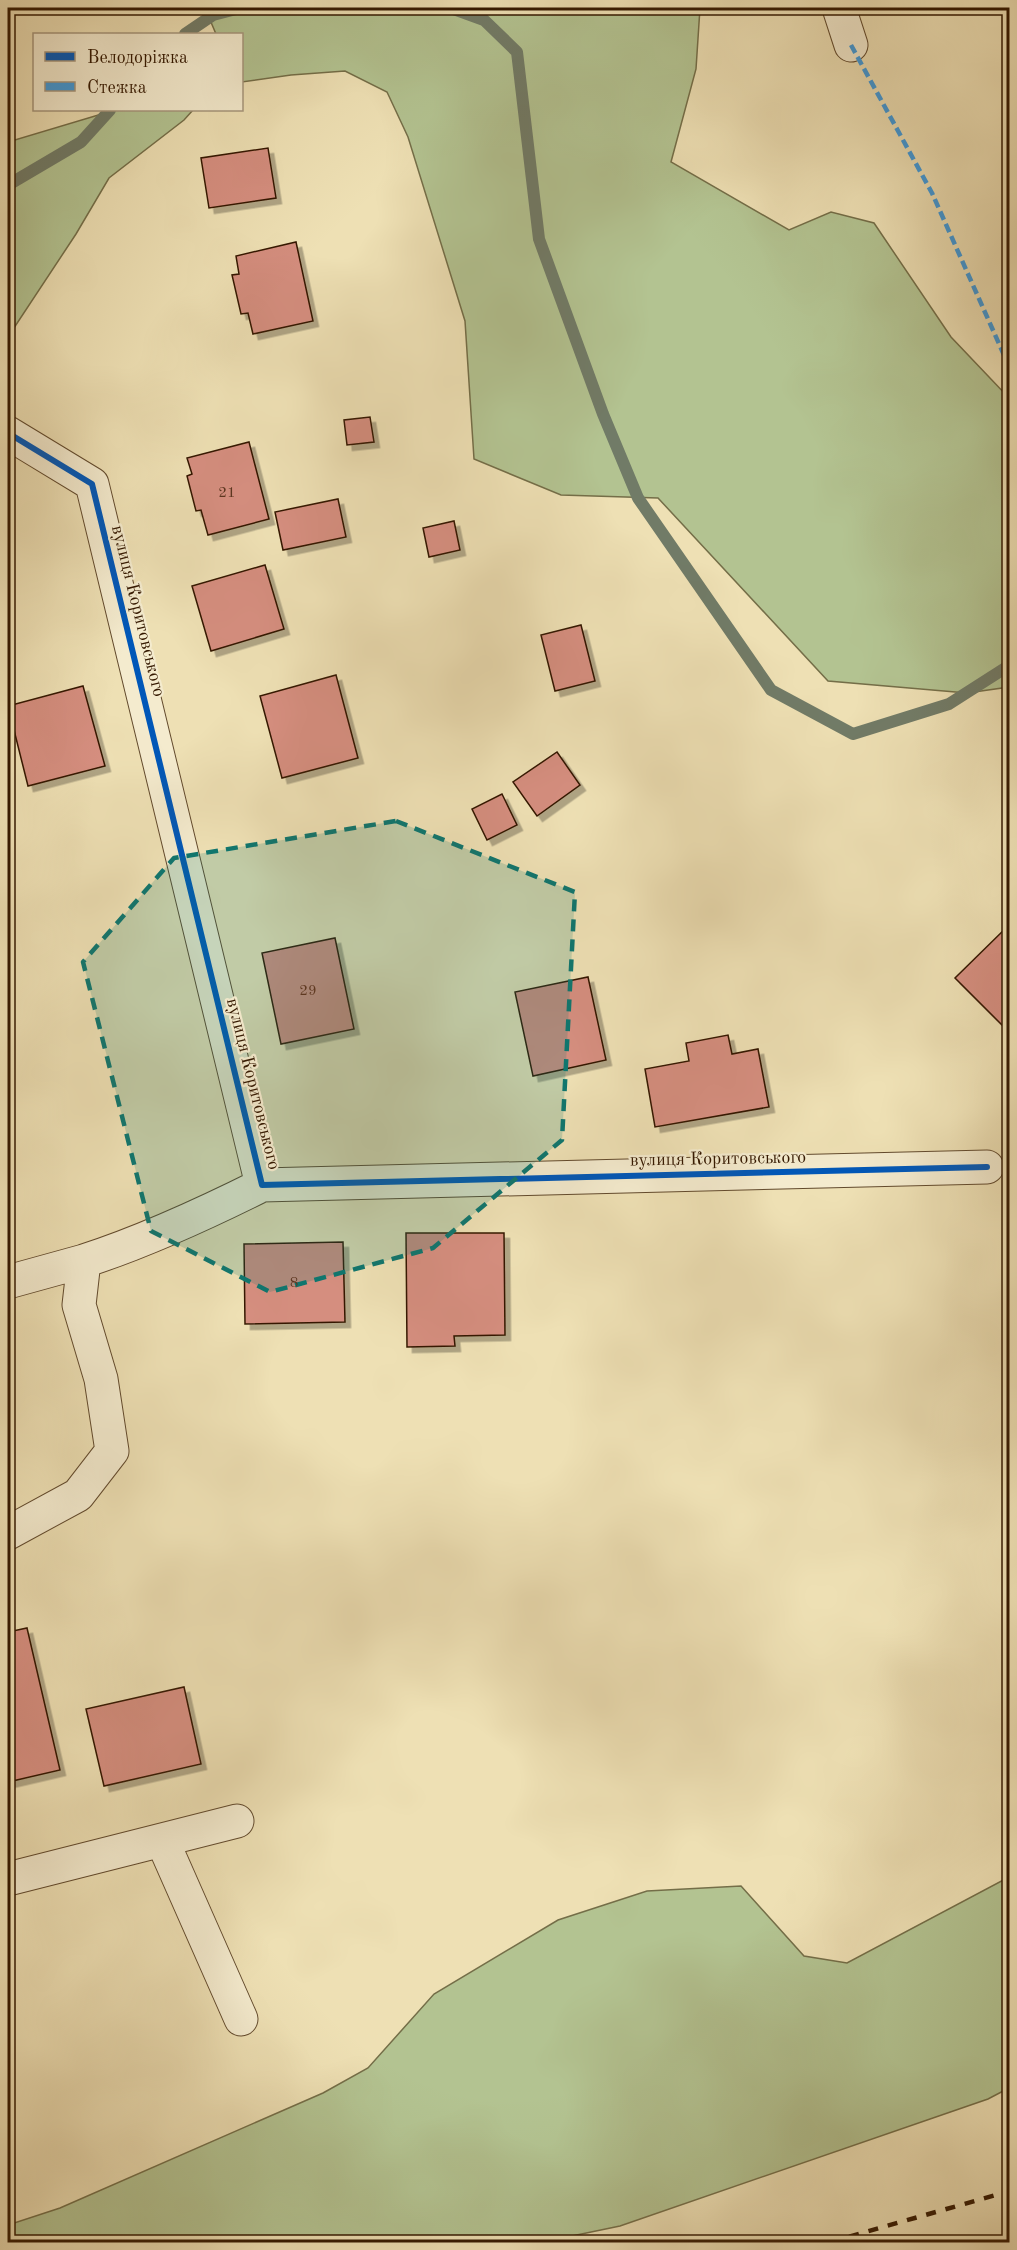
<svg xmlns="http://www.w3.org/2000/svg" width="1017" height="2250" font-family="'Old Standard TT',serif">
	<style>
		.green { fill: #b3c391; stroke: #746e48; stroke-width: 1.5 }
		.lines { fill: none; stroke-linecap: round; stroke-linejoin: round }
		.stream { stroke: #717b67; stroke-width: 12 }
		.building { fill: #d58e7f; stroke: #341800; stroke-width: 1.5; filter: url(#shadow) }
		.minor-casing { stroke: #624a2d; stroke-width: 35 }
		.minor { stroke: #f4ebce; stroke-width: 33 }
		.rail { stroke: #341800; stroke-width: 4.5; stroke-dasharray: 10 10; stroke-linecap: butt }
		.quiet { stroke: #3e9adc; stroke-width: 4.5; stroke-dasharray: 9 4.5; stroke-linecap: butt }
		.cycleway-casing { stroke: #f4ebce; stroke-width: 10 }
		.cycleway { stroke: #0057b8; stroke-width: 6 }
		.marked { fill: #0f766e; fill-opacity: 0.2; stroke: #0f766e; stroke-width: 4.5; stroke-dasharray: 12 8; stroke-linejoin: round }
		.labels { text-anchor: middle; dominant-baseline: central; stroke-width: 4.5; stroke-linejoin: round; paint-order: stroke }
		.number-label { font-size: 15px; fill: #5c3620 }
		.street-label { font-size: 18px; fill: #341800; stroke: #f4ebce }
	</style>
	<defs>
		<filter id="shadow"><feDropShadow dx="5.5" dy="5.5" stdDeviation="0" flood-color="#0004"/></filter>
	</defs>
	<rect width="100%" height="100%" fill="#eee0b4"/>
	<filter id="stains"><feTurbulence type="fractalNoise" baseFrequency=".00333" numOctaves="4"/><feColorMatrix values="0 0 0 0 .2 0 0 0 0 .09 0 0 0 0 .02 0 0 0 .5 -.17"/></filter>
	<radialGradient id="worn" r=".72"><stop offset=".6" stop-color="#630" stop-opacity="0"/><stop offset="1" stop-color="#630" stop-opacity=".3"/></radialGradient>
	<path class="green" d="M 205,8 L 700,8 L 696,69 L 671,162 L 789,230 L 831,212 L 874,223 L 951,337 L 1009,398 L 1009,687 L 967,693 L 828,681 L 658,498 L 561,495 L 474,459 L 465,321 L 408,137 L 387,92 L 345,71 L 291,75 L 242,82 L 242,34 L 216,34 Z
		M 115,110 L 193,110 L 184,120 L 109,178 L 76,234 L 8,337 L 8,142 Z
		M 1009,1877 L 1009,2088 L 988,2099 L 620,2226 L 543,2242 L 8,2242 L 8,2225 L 60,2208 L 323,2093 L 368,2068 L 434,1994 L 558,1920 L 647,1891 L 741,1886 L 804,1956 L 847,1963 Z"/>
	<g class="lines">
		<path class="stream" d="M 451,8 L 484,20 L 517,52 L 539,239 L 603,414 L 638,498 L 771,690 L 853,734 L 949,704 L 1010,665
			M 185,34 L 213,15 L 240,8
			M 8,185 L 81,142 L 110,110"/>
	</g>
	<path class="building" d="M 268,148 L 276,198 L 209,208 L 201,158 Z
		M 296,242 L 313,321 L 253,334 L 248,313 L 241,314 L 232,275 L 239,274 L 236,256 Z
		M 370,417 L 374,442 L 347,445 L 344,420 Z
		M 249,442 L 269,519 L 208,535 L 201,510 L 196,511 L 187,476 L 192,474 L 187,458 Z
		M 338,499 L 346,537 L 283,550 L 275,512 Z
		M 454,521 L 460,550 L 429,557 L 423,528 Z
		M 265,565 L 284,629 L 211,651 L 192,586 Z
		M 581,625 L 595,681 L 555,691 L 541,635 Z
		M 336,675 L 358,758 L 282,778 L 260,696 Z
		M 83,686 L 105,766 L 28,786 L 8,706 Z
		M 557,752 L 580,785 L 537,816 L 513,782 Z
		M 502,794 L 517,825 L 487,840 L 472,809 Z
		M 1010,924 L 1010,1033 L 955,978 Z
		M 335,938 L 354,1029 L 281,1044 L 262,953 Z
		M 588,977 L 606,1060 L 533,1076 L 515,992 Z
		M 728,1035 L 732,1054 L 758,1049 L 769,1107 L 655,1127 L 645,1069 L 689,1061 L 686,1043 Z
		M 406,1233 L 504,1233 L 505,1335 L 454,1336 L 455,1346 L 407,1347 Z
		M 343,1242 L 345,1322 L 245,1324 L 244,1244 Z
		M 27,1628 L 60,1770 L 8,1782 L 8,1632 Z
		M 184,1687 L 201,1764 L 104,1786 L 86,1709 Z"/>
	<g class="lines">
		<defs>
			<path id="minor" d="M 839,8 L 851,45
				M 8,433 L 92,484 L 262,1185 L 987,1167
				M 8,1282 L 84,1261
				M 8,1533 L 78,1495 L 112,1451 L 101,1379 L 79,1305 L 84,1261 C 146,1241 204,1214 262,1185
				M 162,1840 L 241,2019
				M 8,1879 L 237,1821"/>
		</defs>
		<use href="#minor" class="minor-casing"/>
		<use href="#minor" class="minor"/>
		<path class="rail" d="M 830,2242 L 1010,2191"/>
		<path class="quiet" d="M 851,45 L 932,193 L 1004,355 L 1010,360"/>
		<defs>
			<path id="cycleway" d="M 8,433 L 92,484 L 262,1185 L 987,1167"/>
		</defs>
		<use href="#cycleway" class="cycleway-casing"/>
		<use href="#cycleway" class="cycleway"/>
	</g>
	<path class="marked" d="M 396,821 L 575,892 L 562,1140 L 433,1248 L 270,1292 L 151,1231 L 83,962 L 174,858 Z"/>
	<g class="labels">
		<g class="number-label">
			<text x="227" y="493">21</text>
			<text x="308" y="991">29</text>
			<text x="294" y="1283">8</text>
		</g>
		<g class="street-label">
			<text transform="translate(138 611) rotate(76)">вулиця Коритовського</text>
			<text transform="translate(253 1084) rotate(76)">вулиця Коритовського</text>
			<text transform="translate(718 1159) rotate(-1)">вулиця Коритовського</text>
		</g>
	</g>
	<rect width="1017" height="2250" fill="none" stroke="#eee0b4" stroke-width="30"/>
	<rect x="9" y="9" width="999" height="2232" fill="none" stroke="#341800" stroke-width="3"/>
	<rect x="15" y="15" width="987" height="2220" fill="none" stroke="#341800" stroke-width="1.5"/>
	<rect x="33" y="33" width="210" height="78" fill="#f4ebce" stroke="#a7977c" stroke-width="1.5"/>
	<rect x="45" y="52" width="30" height="9" fill="#0057b8" stroke="#a7977c" stroke-width="1.5"/>
	<text x="87" y="63" font-size="18" fill="#341800">Велодоріжка</text>
	<rect x="45" y="82" width="30" height="9" fill="#3e9adc" stroke="#a7977c" stroke-width="1.5"/>
	<text x="87" y="93" font-size="18" fill="#341800">Стежка</text>
	<rect width="100%" height="100%" filter="url(#stains)"/>
	<rect width="100%" height="100%" fill="url(#worn)"/>
</svg>
